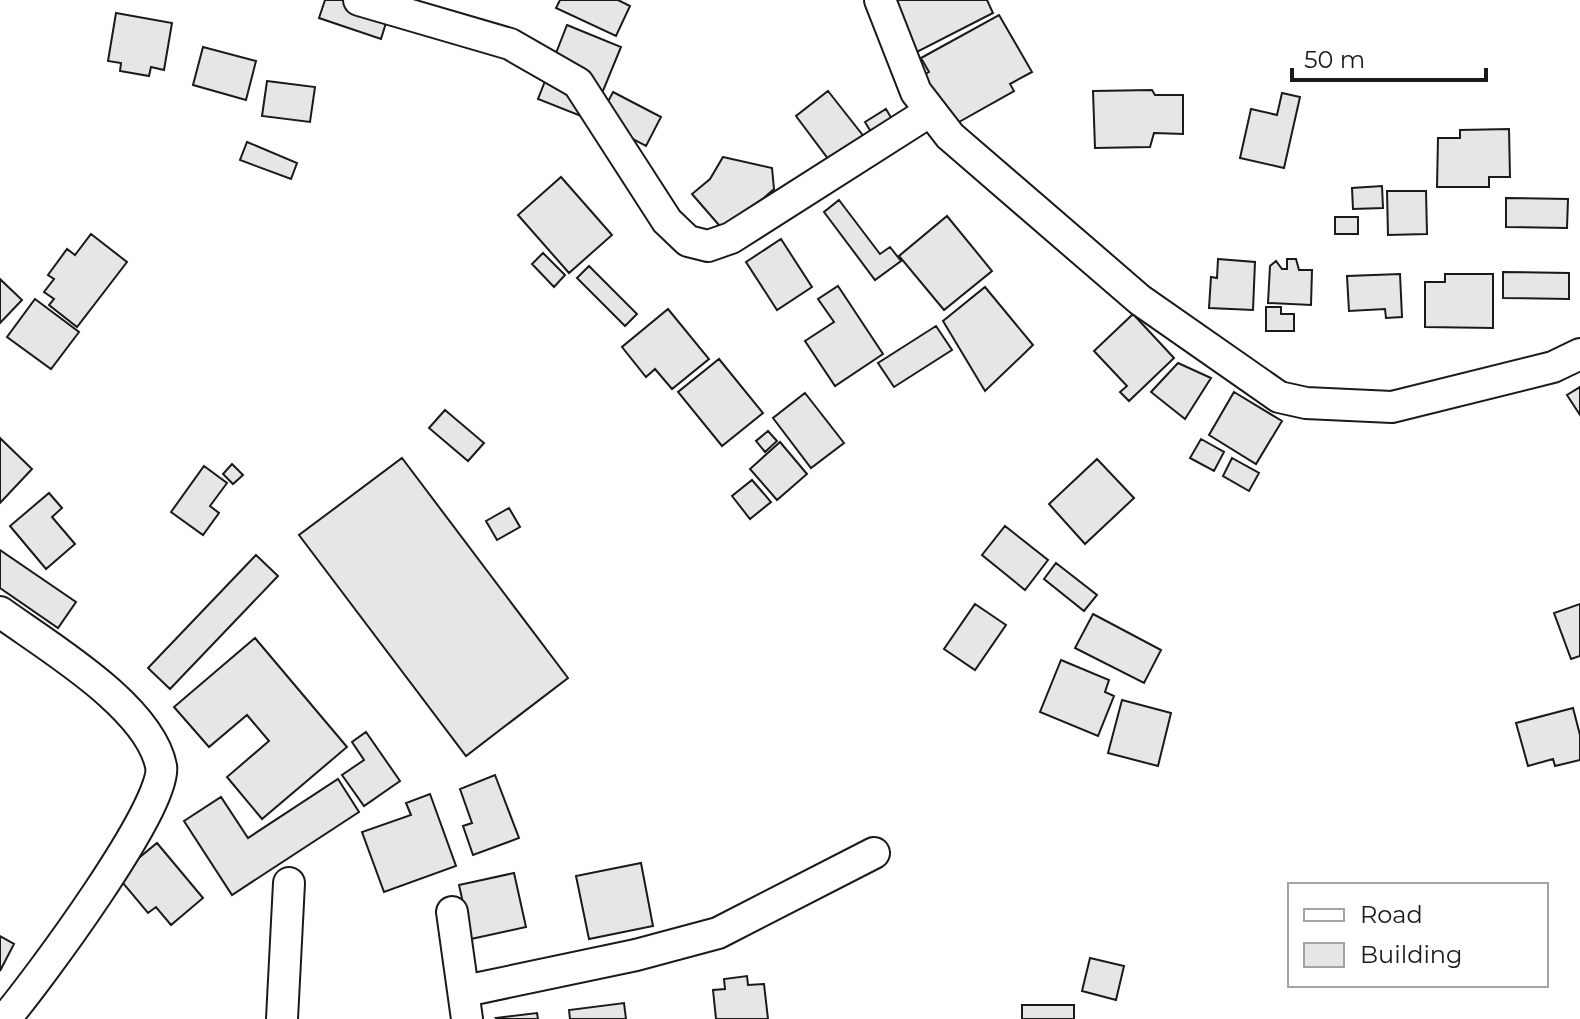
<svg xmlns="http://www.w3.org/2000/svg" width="1580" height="1019" font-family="Montserrat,sans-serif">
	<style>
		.building { fill: #e6e6e6; stroke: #1a1a1a; stroke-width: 2 }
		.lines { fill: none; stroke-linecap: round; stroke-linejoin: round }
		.minor-casing { stroke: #1a1a1a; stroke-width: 34 }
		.minor { stroke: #fff; stroke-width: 30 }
	</style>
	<rect width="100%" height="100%" fill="#fff"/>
	<path class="building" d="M 325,0 L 393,0 L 381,39 L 319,18 Z
		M 560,0 L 618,0 L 630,6 L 616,36 L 556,8 Z
		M 884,0 L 987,0 L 993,13 L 913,54 Z
		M 116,13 L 172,23 L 164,70 L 151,67 L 149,76 L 120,71 L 121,63 L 108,61 Z
		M 999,15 L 1032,72 L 1010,84 L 1014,91 L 943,131 L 915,80 L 929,72 L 921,58 Z
		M 567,25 L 621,47 L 591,120 L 538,99 Z
		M 203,47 L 256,61 L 246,100 L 193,85 Z
		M 267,81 L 315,87 L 310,122 L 262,116 Z
		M 1152,90 L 1155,95 L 1183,95 L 1183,134 L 1154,133 L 1150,147 L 1095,148 L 1093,91 Z
		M 828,91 L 865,138 L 832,164 L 796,116 Z
		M 613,92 L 661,117 L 646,146 L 633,139 L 627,151 L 592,132 Z
		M 1282,93 L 1300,97 L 1284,168 L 1240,158 L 1251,109 L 1277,115 Z
		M 886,109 L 903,138 L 882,150 L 865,122 Z
		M 1509,129 L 1510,177 L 1489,177 L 1489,187 L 1437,187 L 1438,138 L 1460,138 L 1460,130 Z
		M 247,142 L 297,163 L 291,179 L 240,160 Z
		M 723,157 L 772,168 L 774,189 L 725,232 L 692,194 L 710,179 Z
		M 561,177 L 612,235 L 569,273 L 518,215 Z
		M 1382,186 L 1383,208 L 1353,209 L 1352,188 Z
		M 1387,191 L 1426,191 L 1427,234 L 1388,235 Z
		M 1506,198 L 1568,199 L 1567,228 L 1506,227 Z
		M 839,200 L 880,254 L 890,247 L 901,261 L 875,280 L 824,212 Z
		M 947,216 L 992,271 L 944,310 L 899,256 Z
		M 1335,217 L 1358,217 L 1358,234 L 1335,234 Z
		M 91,234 L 127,262 L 77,327 L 49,305 L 54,299 L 44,292 L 54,279 L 48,275 L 67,249 L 75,255 Z
		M 781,239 L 812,287 L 777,310 L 746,262 Z
		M 543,253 L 565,275 L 554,287 L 532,264 Z
		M 1218,259 L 1255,262 L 1253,310 L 1209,308 L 1211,277 L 1217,278 Z
		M 1287,259 L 1296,259 L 1299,270 L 1312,270 L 1311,305 L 1268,303 L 1270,266 L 1276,261 L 1282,269 L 1287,269 Z
		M 589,266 L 637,314 L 625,326 L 577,278 Z
		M 1503,272 L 1569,273 L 1569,299 L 1503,298 Z
		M 1400,274 L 1402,317 L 1386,318 L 1385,309 L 1349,311 L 1347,276 Z
		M 1445,274 L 1493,274 L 1493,328 L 1425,327 L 1425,282 L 1445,282 Z
		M 0,279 L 22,300 L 0,323 Z
		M 838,286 L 883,354 L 835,386 L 805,341 L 834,322 L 818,299 Z
		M 985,287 L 1033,345 L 985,391 L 943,321 Z
		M 35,299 L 79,332 L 51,369 L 7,337 Z
		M 1266,307 L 1281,307 L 1281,314 L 1294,314 L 1294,331 L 1266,331 Z
		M 668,309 L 709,359 L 672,389 L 655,369 L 646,377 L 622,347 Z
		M 1133,314 L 1174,358 L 1129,401 L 1120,392 L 1127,386 L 1094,351 Z
		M 936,326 L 952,350 L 894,387 L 878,363 Z
		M 719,359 L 763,413 L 722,446 L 678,392 Z
		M 1178,363 L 1211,378 L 1185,419 L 1151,392 Z
		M 1580,387 L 1580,415 L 1567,395 Z
		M 1234,392 L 1282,421 L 1256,464 L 1209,435 Z
		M 805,393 L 844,443 L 811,468 L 773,418 Z
		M 445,410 L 484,443 L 468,461 L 429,428 Z
		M 768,431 L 777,441 L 765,452 L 756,441 Z
		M 0,438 L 32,469 L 0,503 Z
		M 1201,439 L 1224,452 L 1214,471 L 1190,458 Z
		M 780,442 L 807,474 L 777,500 L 750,469 Z
		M 402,458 L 568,678 L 466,756 L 299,535 Z
		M 1232,458 L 1259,473 L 1249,491 L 1223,476 Z
		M 1097,459 L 1134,498 L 1085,544 L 1049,504 Z
		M 232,464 L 243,475 L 233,484 L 223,474 Z
		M 204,466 L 227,483 L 210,506 L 219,513 L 203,535 L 171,512 Z
		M 752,480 L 771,502 L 750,519 L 732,496 Z
		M 49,493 L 62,508 L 52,517 L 75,544 L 46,569 L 10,526 Z
		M 509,508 L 520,527 L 497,540 L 486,521 Z
		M 1005,526 L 1048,560 L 1025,590 L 982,555 Z
		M 0,550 L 76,602 L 58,628 L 0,588 Z
		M 256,555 L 278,576 L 170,689 L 148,668 Z
		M 1056,563 L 1097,595 L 1084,611 L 1044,579 Z
		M 975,604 L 1006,625 L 975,670 L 944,649 Z
		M 1580,604 L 1580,656 L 1571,659 L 1554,613 Z
		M 1093,614 L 1161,650 L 1144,683 L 1075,648 Z
		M 255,638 L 347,747 L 262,819 L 227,777 L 269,741 L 247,715 L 209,747 L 174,707 Z
		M 1061,660 L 1109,680 L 1105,692 L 1114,696 L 1098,736 L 1040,712 Z
		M 1122,700 L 1171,713 L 1158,766 L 1108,753 Z
		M 1573,708 L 1580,735 L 1580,760 L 1555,766 L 1553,759 L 1528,766 L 1516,723 Z
		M 366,732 L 400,781 L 364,806 L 342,775 L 364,760 L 352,742 Z
		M 495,775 L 519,838 L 473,855 L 463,826 L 472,823 L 460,789 Z
		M 338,779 L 359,812 L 232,895 L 184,821 L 221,797 L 248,838 Z
		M 430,794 L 456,866 L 384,892 L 362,832 L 411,815 L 406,803 Z
		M 157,843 L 203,898 L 171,925 L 156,907 L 148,913 L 117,876 Z
		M 641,863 L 653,926 L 589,939 L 576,876 Z
		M 514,873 L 526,927 L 471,939 L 459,885 Z
		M 0,936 L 14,944 L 0,971 Z
		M 1090,958 L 1124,966 L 1116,1000 L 1082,991 Z
		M 747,976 L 748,985 L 764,984 L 768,1019 L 716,1019 L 713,990 L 725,989 L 724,979 Z
		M 624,1003 L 626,1019 L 570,1019 L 569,1010 Z
		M 1022,1005 L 1074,1005 L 1074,1019 L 1022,1019 Z
		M 537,1013 L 538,1019 L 497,1019 L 496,1018 Z"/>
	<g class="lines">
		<defs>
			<path id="minor" d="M 359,0 L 510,44 L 578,83 L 667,221 L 688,241 L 708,246 L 731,238 L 929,112
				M 880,0 L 916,92 L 950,136 L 1140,300 L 1279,397 L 1306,403 L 1392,407 L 1553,367 L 1580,354
				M 0,612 C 47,646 149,706 161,766 C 169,804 35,984 5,1019
				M 452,912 L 467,1019
				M 465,991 L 636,955 L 718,933 L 874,853
				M 282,1019 L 289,883"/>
		</defs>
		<use href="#minor" class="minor-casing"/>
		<use href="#minor" class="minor"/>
	</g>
	<rect x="1288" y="883" width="260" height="104" fill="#ffffff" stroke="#a3a3a3" stroke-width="2"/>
	<rect x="1304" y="909" width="40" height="12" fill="#ffffff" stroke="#a3a3a3" stroke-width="2"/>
	<text x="1360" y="923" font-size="24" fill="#1a1a1a">Road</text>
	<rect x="1304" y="943" width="40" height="24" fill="#e6e6e6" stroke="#a3a3a3" stroke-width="2"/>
	<text x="1360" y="963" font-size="24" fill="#1a1a1a">Building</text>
	<path d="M1292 68v12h194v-12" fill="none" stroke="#1a1a1a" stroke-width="4"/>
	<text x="1304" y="68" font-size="24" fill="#1a1a1a" stroke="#ffffff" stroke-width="6" paint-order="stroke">50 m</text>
</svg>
